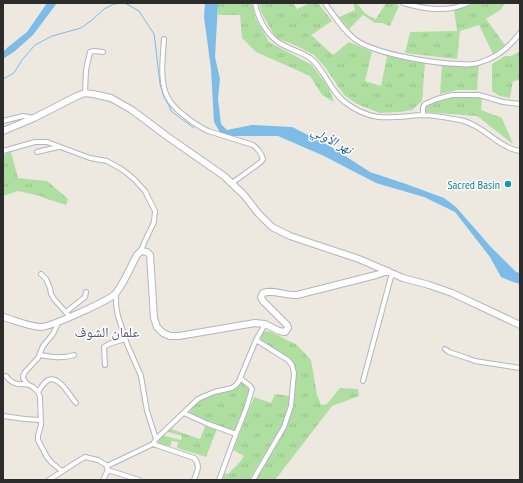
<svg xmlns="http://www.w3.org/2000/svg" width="523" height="483" font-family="'PT Sans Narrow','Noto Naskh Arabic',sans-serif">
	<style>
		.grass { fill: url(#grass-tufts) }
		.water { fill: #7cbce6 }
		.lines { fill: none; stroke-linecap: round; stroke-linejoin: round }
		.stream { stroke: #7cbce6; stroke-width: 1 }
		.street-casing { stroke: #b3b4bf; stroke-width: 6 }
		.secondary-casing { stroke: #b3b4bf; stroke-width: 8 }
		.street { stroke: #fff; stroke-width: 4 }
		.secondary { stroke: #fff; stroke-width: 6 }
		.culture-dot { fill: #0f9aa8; stroke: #fff; stroke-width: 1.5 }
		.labels { text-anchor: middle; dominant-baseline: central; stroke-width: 3; stroke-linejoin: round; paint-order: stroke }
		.culture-label { font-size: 12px; fill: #0d838f; stroke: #fff; text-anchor: end }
		.water-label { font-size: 13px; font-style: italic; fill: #185a94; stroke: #fff }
		.quarter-label { font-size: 14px; fill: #50527a; stroke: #fff }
	</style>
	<defs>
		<pattern id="grass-tufts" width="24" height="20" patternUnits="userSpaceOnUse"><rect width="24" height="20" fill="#aedfa1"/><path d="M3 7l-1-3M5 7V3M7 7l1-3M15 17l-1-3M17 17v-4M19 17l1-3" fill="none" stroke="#96c08b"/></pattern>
	</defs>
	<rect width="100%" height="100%" fill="#ede9e0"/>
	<path class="grass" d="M 218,3 L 252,3 L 255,17 L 269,42 L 312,65 L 329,88 L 334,102 L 322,95 L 310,76 L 256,52 L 242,38 L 240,15 L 218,15 Z
		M 259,3 L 293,3 L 297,9 L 310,3 L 318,3 L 332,21 L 311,35 L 333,55 L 349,42 L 372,52 L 365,81 L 381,86 L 387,56 L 425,63 L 422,101 L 412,110 L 400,112 L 380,113 L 357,104 L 344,95 L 325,67 L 314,55 L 295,45 L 276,38 L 261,12 Z
		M 353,3 C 361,4 361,10 366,14 C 369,16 373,18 376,19 L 386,3 L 394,3 L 399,6 L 390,26 L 382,23 L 375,23 L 363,15 L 349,29 L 339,17 L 355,10 Z
		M 476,3 L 506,3 L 500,10 L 486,19 L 505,45 L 493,54 L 479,25 L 460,31 L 457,59 L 405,53 L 410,32 L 457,31 L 454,10 Z
		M 520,51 L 520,80 L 513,81 L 510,98 L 500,96 L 492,91 L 492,64 L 505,56 L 511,56 Z
		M 479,64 L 477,90 L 457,90 L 440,94 L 442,65 L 462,67 Z
		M 452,97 L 482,98 L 481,110 L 502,118 L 513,144 L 477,116 L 425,112 L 425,109 L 428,105 Z
		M 11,152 L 18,178 L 47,181 L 68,199 L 66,205 L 47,199 L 40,196 L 18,191 L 3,196 L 3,155 Z
		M 265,331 L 271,332 L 297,345 L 311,360 L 317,395 L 321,405 L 327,404 L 340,388 L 358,389 L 359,396 L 332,406 L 275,480 L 259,480 L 256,478 L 293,406 L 296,371 L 293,363 L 287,357 L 260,340 L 262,334 Z
		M 240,383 L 243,383 L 249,387 L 251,391 L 237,427 C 236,428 236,429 235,430 C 230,433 196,416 190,413 C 190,403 205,397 214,394 C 220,392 227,393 233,390 C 236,389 238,386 240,383 Z
		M 275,394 L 289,396 L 289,406 L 283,424 L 249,480 L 221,480 L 224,473 L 228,474 L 240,462 L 244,456 L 233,450 L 254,397 L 271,403 Z
		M 206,424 L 217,429 L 206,457 L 177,448 L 178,442 L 172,441 L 170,446 L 160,445 L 158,441 L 158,438 L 161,435 L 181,440 L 182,436 L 165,431 L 168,428 L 200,439 Z"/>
	<path class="water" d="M 47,3 L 57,3 L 33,35 L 15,51 L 3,59 L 3,52 L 8,47 L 27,32 Z
		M 205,3 L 218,3 L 215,57 L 220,79 L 218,99 L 221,124 L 227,130 L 252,125 L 292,127 L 328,145 L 370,172 L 406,184 L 444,198 L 456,207 L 490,246 L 516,272 L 520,273 L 520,284 L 513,282 L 501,277 L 490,257 L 455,212 L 424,197 L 376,183 L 324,156 L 278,136 L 232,136 L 221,134 L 214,122 L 211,69 L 204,17 Z"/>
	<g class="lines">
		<path class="stream" d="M 3,79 L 14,73 L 22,60 L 35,45 L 52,36 L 81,28 L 92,20 L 104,9 L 114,4 L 125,3 L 139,11 L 154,34 L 156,49 L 158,68 L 160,84 L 164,97 L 169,106 L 171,111 L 179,117 L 194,128"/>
		<defs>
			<path id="street" d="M 255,3 C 258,20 269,39 285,46 C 293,50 303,53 310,58 C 325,69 330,92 346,103 C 373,123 391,117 421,115 C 431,115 454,119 464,121 C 485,127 499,148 520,151
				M 325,3 C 334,16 344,31 356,40 C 375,54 436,64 460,64 C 468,65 477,64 484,61 C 499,56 511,45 520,33
				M 403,3 C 424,9 447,13 468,3
				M 164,39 C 163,57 159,82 168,98 C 172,105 178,111 185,116 C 192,122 200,127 208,131 L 253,145 C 257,148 262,154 263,159 L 261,162 L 232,183
				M 85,93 L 86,70 L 90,52 L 94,51 L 103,52
				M 423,115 L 423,107 L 425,104 L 437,99 L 452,95 L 479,95 L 503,102 L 520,104
				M 3,121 L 23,116 L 34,118
				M 3,151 L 35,142 L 47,142 L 90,158 L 107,161 L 123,170 L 134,179 L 145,191 L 155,211 L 154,222 L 144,243 L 141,251
				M 37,152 L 58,147
				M 41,274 L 46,279 L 50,288 L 51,294 L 54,299 L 70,317
				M 116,294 L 116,305 L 118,316 L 127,344 L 141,376 L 147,411 L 156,439
				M 66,312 L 85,297 L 86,292
				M 59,321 L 53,334 L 43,346 L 38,358 L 25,372 L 23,376 L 23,378 L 27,384 L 33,387 L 38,392 L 40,397 L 41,425 L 38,436 L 38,440 L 47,457 L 52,463 L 62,471
				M 445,349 L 449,352 L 467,358 L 475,361 L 520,368
				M 40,355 C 51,357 63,359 74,355
				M 105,365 L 104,347 L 109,344 L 125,339
				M 6,376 C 11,384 19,385 27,384
				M 363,381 L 392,273
				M 38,392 C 40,389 44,382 48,380 C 59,375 70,396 76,403
				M 184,413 L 208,424 L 236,434 L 246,409 L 252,389 L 250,386 L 240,378
				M 3,416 L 25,419 L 40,420
				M 153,444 L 194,458 C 201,465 197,472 194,480
				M 107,466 L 153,444 L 156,439 L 198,399 L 214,392 L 232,388 L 236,385 L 239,381 L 256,340 L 265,324
				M 49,480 L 75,463 L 85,457 L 98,460 L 106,465 L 108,470 L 139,480
				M 103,480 L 108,470
				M 219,480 L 236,434
				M 253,480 L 284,427 L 291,406 L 294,373 L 292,365 L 288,360 L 256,340"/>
			<path id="secondary" d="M 3,131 L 34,118 L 77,96 L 85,93 L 93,94 L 111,98 L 132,110 L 168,137 L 224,176 L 244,195 L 258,213 L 272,227 L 290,236 L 359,259 L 403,278 L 429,285 L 452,293 L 520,325
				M 3,317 C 14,320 30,327 41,327 C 50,327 111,300 116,293 C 124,283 131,266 137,255 L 141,251 L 147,252 L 150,255 L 154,318 L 157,327 L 163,333 L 170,336 L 179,336 L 255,323 L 265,324 L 279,331 L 285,332 L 288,328 L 287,325 L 263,301 L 261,297 L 263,293 C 272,289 286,296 297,295 L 376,275 L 388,271"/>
		</defs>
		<use href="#street" class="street-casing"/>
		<use href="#secondary" class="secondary-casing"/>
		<use href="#street" class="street"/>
		<use href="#secondary" class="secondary"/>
	</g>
	<circle class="culture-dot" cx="508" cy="184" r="4"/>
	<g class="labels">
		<g class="culture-label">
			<text x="500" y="184">Sacred Basin</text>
		</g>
		<g class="water-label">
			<text transform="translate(332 140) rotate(28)">نهر الأولي</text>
		</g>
		<g class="quarter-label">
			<text x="107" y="332">علمان الشوف</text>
		</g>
	</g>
	<rect width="523" height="483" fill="none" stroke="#2c2c2c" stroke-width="8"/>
</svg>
